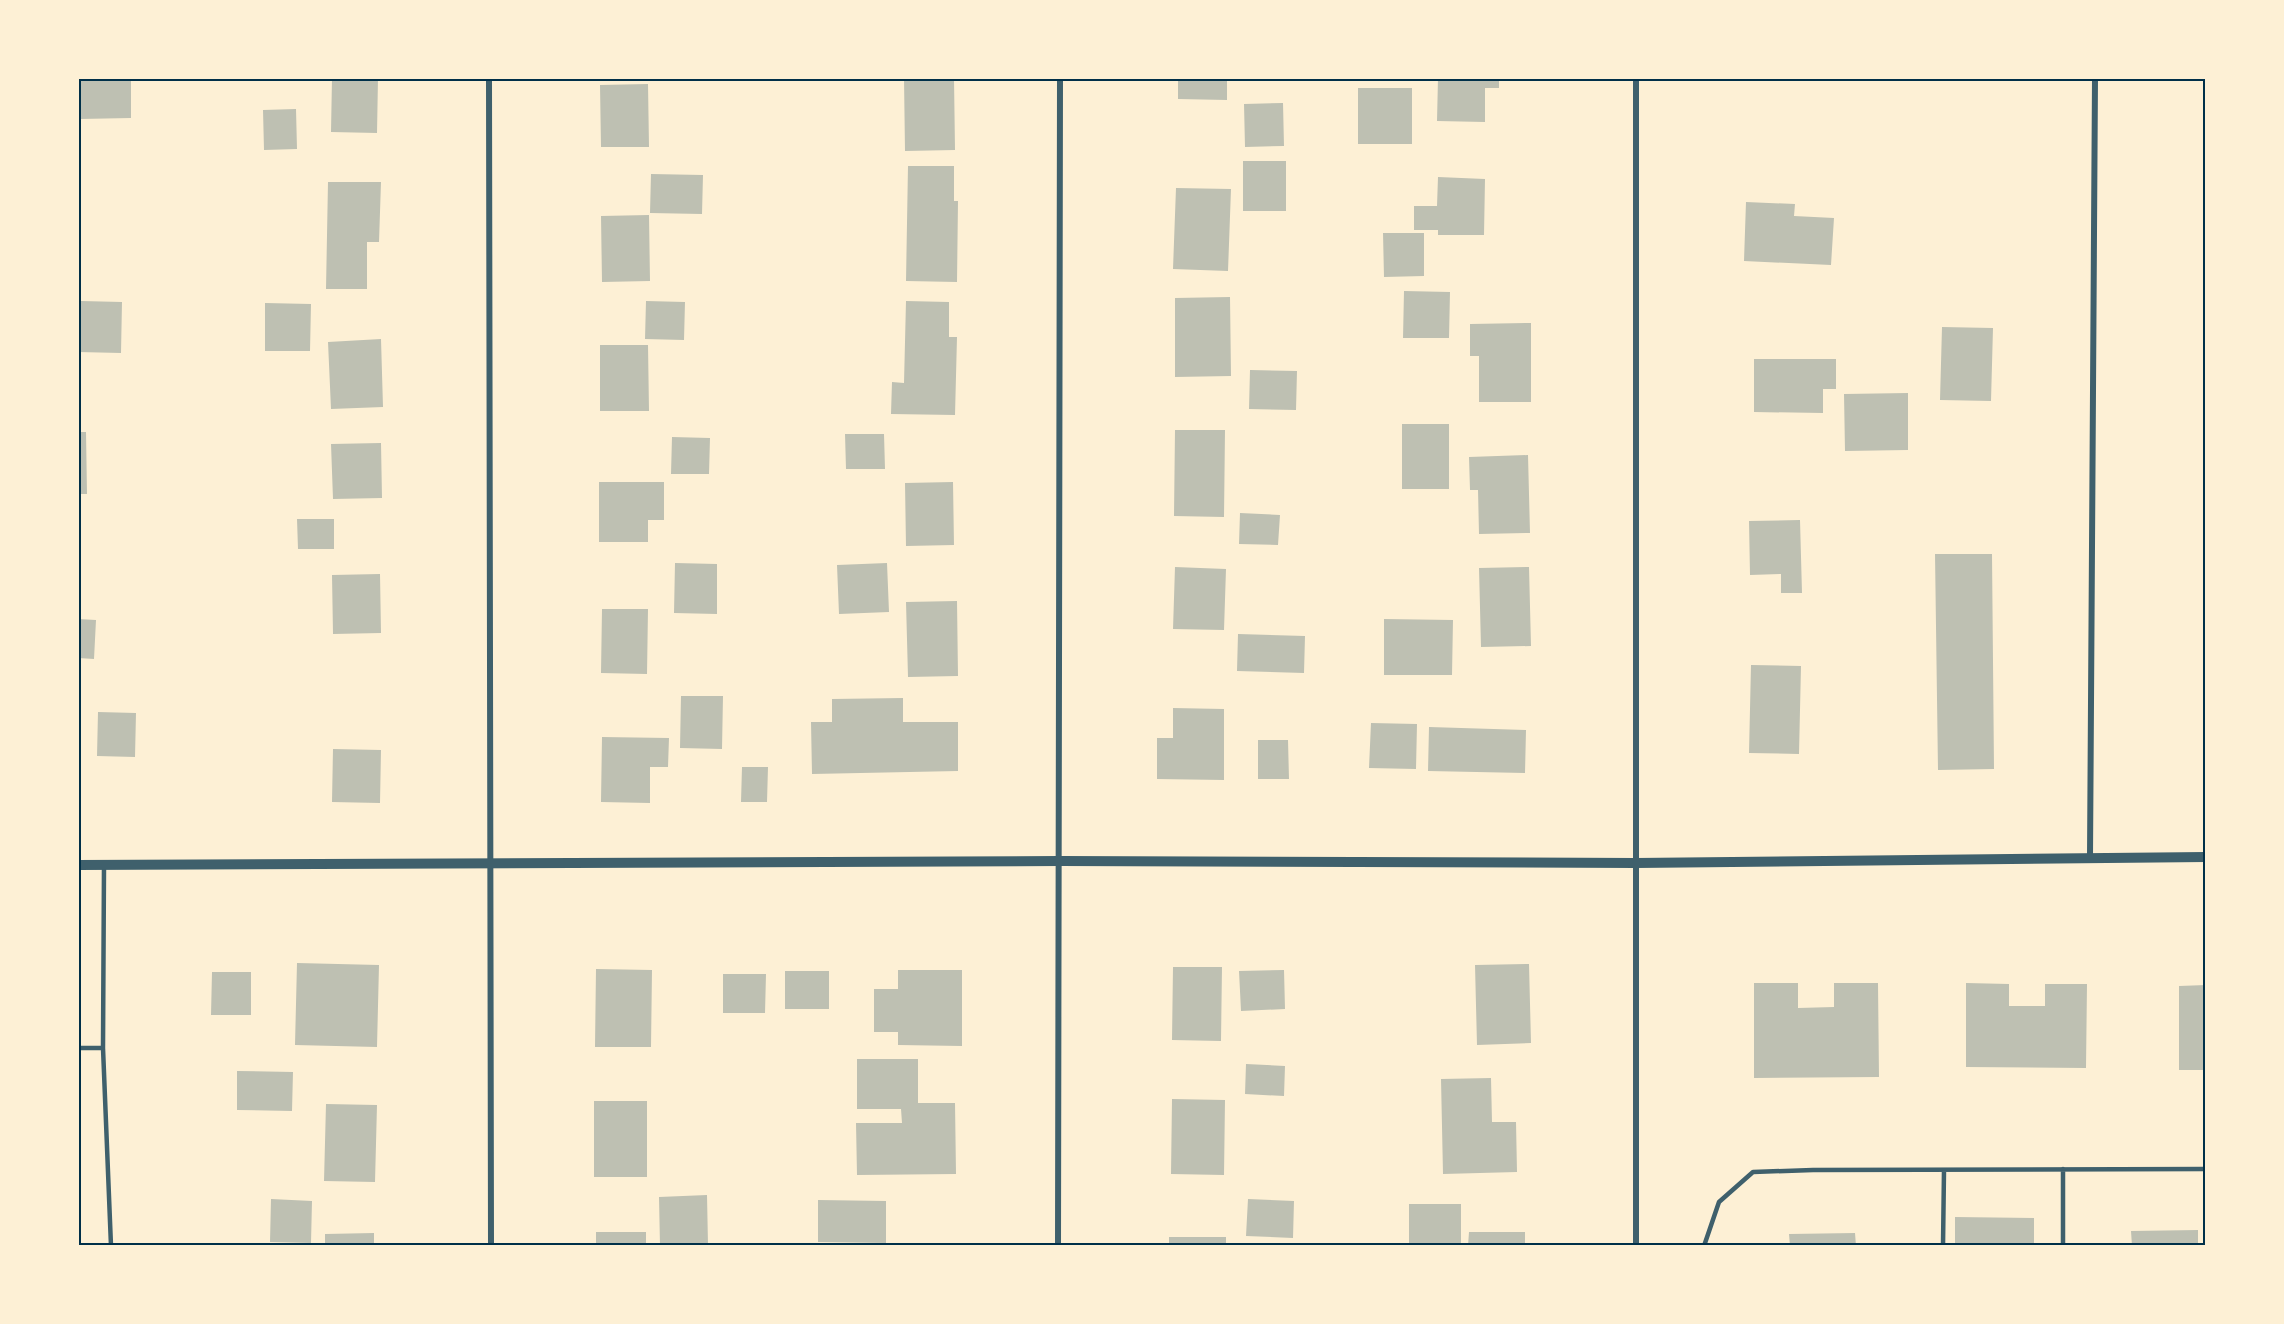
<svg xmlns="http://www.w3.org/2000/svg" width="2284" height="1324" font-family="'PT Sans Narrow',sans-serif">
	<style>
		.building { fill: #bec0b2 }
		.lines { fill: none; stroke-linecap: round; stroke-linejoin: round }
		.service { stroke: #3f606c; stroke-width: 4.5 }
		.minor { stroke: #3f606c; stroke-width: 6 }
		.tertiary { stroke: #3f606c; stroke-width: 10 }
		.neatline { fill: none; stroke: #003049; stroke-width: 2 }
	</style>
	<rect width="100%" height="100%" fill="#fdf0d5"/>
	<path class="building" d="M 332,78 L 378,78 L 377,133 L 331,132 Z
		M 904,78 L 954,78 L 955,150 L 905,151 Z
		M 1178,78 L 1227,78 L 1227,100 L 1178,99 Z
		M 1438,78 L 1499,78 L 1499,88 L 1485,88 L 1485,122 L 1437,121 Z
		M 78,80 L 131,80 L 131,118 L 80,119 L 81,198 L 78,198 Z
		M 648,84 L 649,147 L 601,147 L 600,85 Z
		M 1358,88 L 1412,88 L 1412,144 L 1358,144 Z
		M 1283,103 L 1284,146 L 1245,147 L 1244,104 Z
		M 296,109 L 297,149 L 264,150 L 263,110 Z
		M 1243,161 L 1286,161 L 1286,211 L 1243,211 Z
		M 908,166 L 954,166 L 954,201 L 958,201 L 957,282 L 906,281 Z
		M 651,174 L 703,175 L 702,214 L 650,213 Z
		M 1438,177 L 1485,179 L 1484,235 L 1438,235 L 1438,230 L 1414,230 L 1414,206 L 1437,206 Z
		M 328,182 L 381,182 L 379,242 L 367,242 L 367,289 L 326,289 Z
		M 1176,188 L 1231,189 L 1228,271 L 1173,269 Z
		M 1746,202 L 1795,204 L 1794,216 L 1834,218 L 1831,265 L 1744,261 Z
		M 649,215 L 650,281 L 602,282 L 601,216 Z
		M 1383,233 L 1424,233 L 1424,276 L 1384,277 Z
		M 78,281 L 81,281 L 81,301 L 122,302 L 121,353 L 78,352 Z
		M 1404,291 L 1450,292 L 1449,338 L 1403,338 Z
		M 1230,297 L 1231,376 L 1175,377 L 1175,298 Z
		M 646,301 L 685,302 L 684,340 L 645,339 Z
		M 906,301 L 949,302 L 949,337 L 957,337 L 955,415 L 891,414 L 892,382 L 904,383 Z
		M 265,303 L 311,304 L 310,351 L 265,351 Z
		M 1531,323 L 1531,402 L 1479,402 L 1479,356 L 1470,356 L 1470,324 Z
		M 1942,327 L 1993,328 L 1991,401 L 1940,400 Z
		M 381,339 L 383,407 L 331,409 L 328,342 Z
		M 600,345 L 648,345 L 649,411 L 600,411 Z
		M 1754,359 L 1836,359 L 1836,389 L 1823,389 L 1823,413 L 1754,412 Z
		M 1250,370 L 1297,371 L 1296,410 L 1249,409 Z
		M 1908,393 L 1908,450 L 1845,451 L 1844,394 Z
		M 1402,424 L 1449,424 L 1449,489 L 1402,489 Z
		M 1175,430 L 1225,430 L 1224,517 L 1174,516 Z
		M 78,432 L 86,432 L 87,494 L 78,494 Z
		M 845,434 L 884,434 L 885,469 L 846,469 Z
		M 672,437 L 710,438 L 709,474 L 671,474 Z
		M 381,443 L 382,498 L 333,499 L 331,444 Z
		M 1528,455 L 1530,533 L 1479,534 L 1478,490 L 1470,490 L 1469,457 Z
		M 599,482 L 664,482 L 664,520 L 648,520 L 648,542 L 599,542 Z
		M 953,482 L 954,545 L 906,546 L 905,483 Z
		M 1240,513 L 1280,515 L 1278,545 L 1239,544 Z
		M 297,519 L 334,519 L 334,549 L 298,549 Z
		M 1800,520 L 1802,593 L 1781,593 L 1781,574 L 1750,575 L 1749,521 Z
		M 1935,554 L 1992,554 L 1994,769 L 1938,770 Z
		M 675,563 L 717,564 L 717,614 L 674,613 Z
		M 887,563 L 889,612 L 839,614 L 837,565 Z
		M 1175,567 L 1226,569 L 1224,630 L 1173,629 Z
		M 1529,567 L 1531,646 L 1481,647 L 1479,568 Z
		M 380,574 L 381,633 L 333,634 L 332,575 Z
		M 957,601 L 958,676 L 908,677 L 906,602 Z
		M 602,609 L 648,609 L 647,674 L 601,673 Z
		M 78,619 L 96,620 L 94,659 L 78,658 Z
		M 1384,619 L 1453,620 L 1452,675 L 1384,675 Z
		M 1238,634 L 1305,636 L 1304,673 L 1237,671 Z
		M 1751,665 L 1801,666 L 1799,754 L 1749,753 Z
		M 681,696 L 723,696 L 722,749 L 680,748 Z
		M 903,698 L 903,722 L 958,722 L 958,771 L 812,774 L 811,722 L 832,722 L 832,699 Z
		M 1173,708 L 1224,709 L 1224,780 L 1157,779 L 1157,738 L 1173,738 Z
		M 98,712 L 136,713 L 135,757 L 97,756 Z
		M 1371,723 L 1417,724 L 1416,769 L 1369,768 Z
		M 1429,727 L 1526,730 L 1525,773 L 1428,771 Z
		M 602,737 L 669,738 L 668,767 L 650,767 L 650,803 L 601,802 Z
		M 1258,740 L 1288,740 L 1289,779 L 1258,779 Z
		M 333,749 L 381,750 L 380,803 L 332,802 Z
		M 742,767 L 768,767 L 767,802 L 741,802 Z
		M 297,963 L 379,965 L 377,1047 L 295,1045 Z
		M 1529,964 L 1531,1043 L 1477,1045 L 1475,965 Z
		M 1173,967 L 1222,967 L 1221,1041 L 1172,1040 Z
		M 596,969 L 652,970 L 651,1047 L 595,1047 Z
		M 898,970 L 962,970 L 962,1046 L 898,1045 L 898,1032 L 874,1032 L 874,989 L 898,989 Z
		M 1284,970 L 1285,1009 L 1241,1011 L 1239,971 Z
		M 785,971 L 829,971 L 829,1009 L 785,1009 Z
		M 212,972 L 251,972 L 251,1015 L 211,1015 Z
		M 723,974 L 766,974 L 765,1013 L 723,1013 Z
		M 1754,983 L 1798,983 L 1798,1008 L 1834,1007 L 1834,983 L 1878,983 L 1879,1077 L 1754,1078 Z
		M 1966,983 L 2009,984 L 2009,1006 L 2045,1006 L 2045,984 L 2087,984 L 2086,1068 L 1966,1067 Z
		M 2206,985 L 2206,1070 L 2179,1070 L 2179,986 Z
		M 857,1059 L 918,1059 L 918,1103 L 955,1103 L 956,1174 L 857,1175 L 856,1123 L 902,1123 L 901,1109 L 857,1109 Z
		M 1246,1064 L 1285,1066 L 1284,1096 L 1245,1094 Z
		M 237,1071 L 293,1072 L 292,1111 L 237,1110 Z
		M 1491,1078 L 1492,1122 L 1516,1122 L 1517,1172 L 1443,1174 L 1441,1079 Z
		M 1172,1099 L 1225,1100 L 1224,1175 L 1171,1174 Z
		M 594,1101 L 647,1101 L 647,1177 L 594,1177 Z
		M 326,1104 L 377,1105 L 375,1182 L 324,1181 Z
		M 707,1195 L 708,1245 L 660,1246 L 659,1197 Z
		M 271,1199 L 312,1201 L 311,1243 L 270,1242 Z
		M 1248,1199 L 1294,1201 L 1293,1238 L 1246,1236 Z
		M 818,1200 L 886,1201 L 886,1243 L 818,1242 Z
		M 1409,1204 L 1461,1204 L 1461,1245 L 1409,1244 Z
		M 1955,1217 L 2034,1218 L 2034,1246 L 1955,1246 Z
		M 2198,1230 L 2198,1246 L 2132,1246 L 2131,1231 Z
		M 596,1232 L 646,1232 L 646,1246 L 596,1246 Z
		M 1469,1232 L 1525,1232 L 1525,1246 L 1468,1246 Z
		M 374,1233 L 374,1246 L 325,1246 L 325,1234 Z
		M 1855,1233 L 1856,1246 L 1790,1246 L 1789,1234 Z
		M 1169,1237 L 1226,1237 L 1226,1246 L 1169,1246 Z"/>
	<g class="lines">
		<path class="service" d="M 104,865 L 103,1048 L 111,1246
			M 78,1048 L 103,1048
			M 2063,1169 L 2063,1246
			M 1704,1246 L 1719,1202 L 1753,1172 L 1813,1170 L 2206,1169
			M 1943,1246 L 1944,1170"/>
		<path class="minor" d="M 489,78 L 491,1246
			M 1636,78 L 1636,1246
			M 2090,858 L 2095,78
			M 1058,1246 L 1060,78"/>
		<path class="tertiary" d="M 78,865 L 1060,861 L 1636,863 L 2206,857"/>
	</g>
	<rect width="2284" height="1324" fill="none" stroke="#fdf0d5" stroke-width="159"/>
	<rect x="80" y="80" width="2124" height="1164" class="neatline"/>
</svg>
